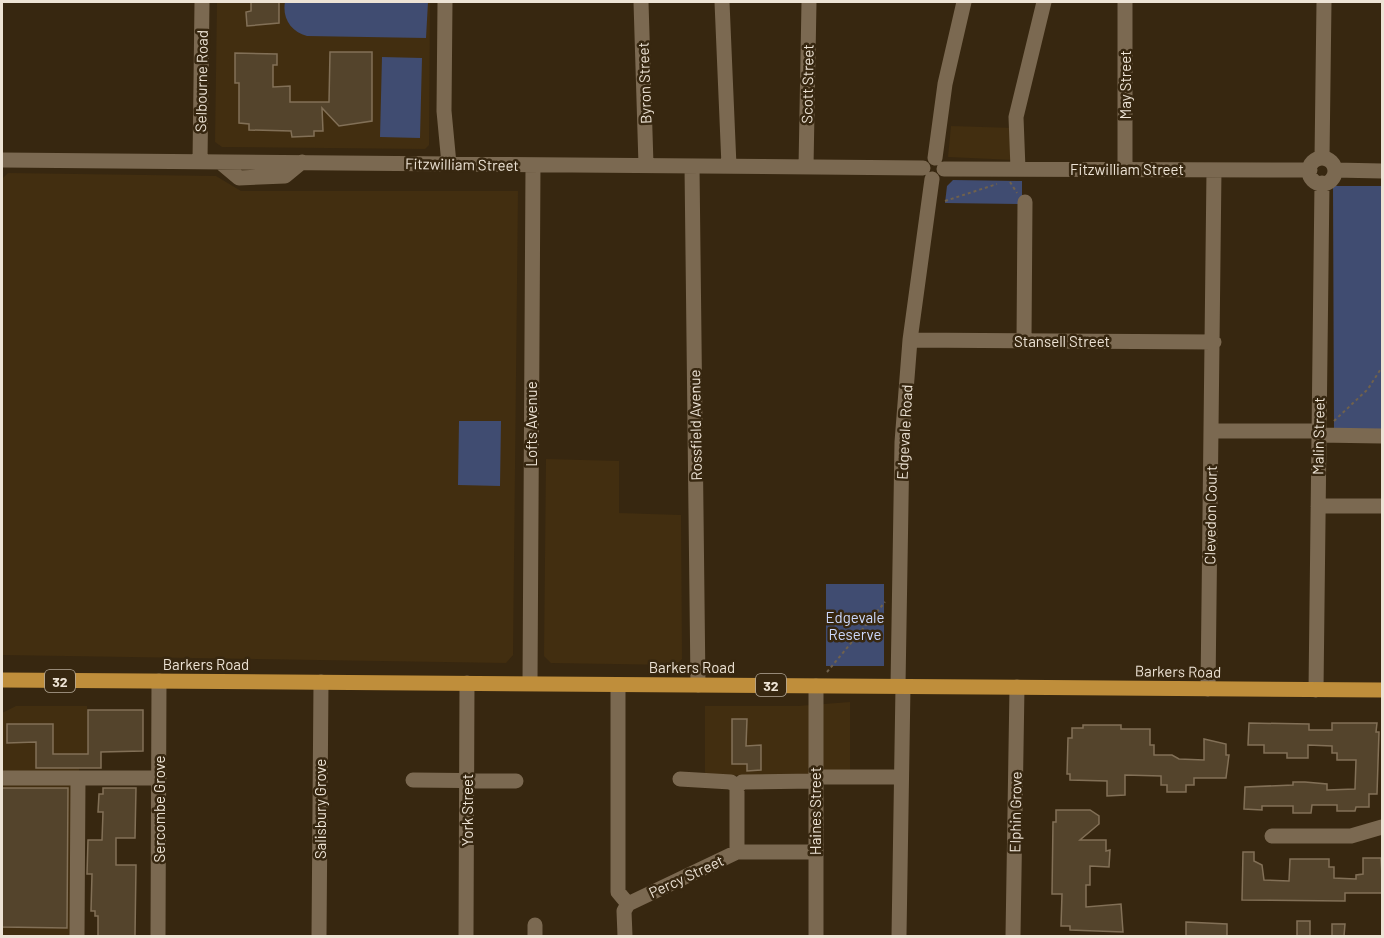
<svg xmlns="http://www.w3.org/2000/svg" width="1384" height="938" font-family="Barlow,sans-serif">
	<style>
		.built { fill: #422e10 }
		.green { fill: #404c71 }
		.building { fill: #54442c; stroke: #827057; stroke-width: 1.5 }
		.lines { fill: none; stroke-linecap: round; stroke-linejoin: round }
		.path { stroke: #6f614d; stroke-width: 2; stroke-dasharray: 3 3; stroke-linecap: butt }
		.minor { stroke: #7b6951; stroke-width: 15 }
		.major { stroke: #bf8e3b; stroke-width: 15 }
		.labels { text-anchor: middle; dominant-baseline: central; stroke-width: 5; stroke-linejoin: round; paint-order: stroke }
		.shield { fill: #372710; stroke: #b6ab9a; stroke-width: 1.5 }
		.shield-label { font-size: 14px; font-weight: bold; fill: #ede3d5 }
		.street-label { font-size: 15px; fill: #ede3d5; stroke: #372710 }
		.park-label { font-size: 15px; fill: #cdd9fd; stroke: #372710 }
	</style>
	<rect width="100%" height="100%" fill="#372710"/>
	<path class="built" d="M 217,2 L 430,2 L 429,145 L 425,149 L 222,147 L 215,142 Z
		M 951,126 L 1014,128 L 1014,160 L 948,157 Z
		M 8,173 L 216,176 L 241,191 L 518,191 L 513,655 L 506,663 L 2,655 L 2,179 Z
		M 546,459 L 619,461 L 619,513 L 681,515 L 682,659 L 676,665 L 551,663 L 544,656 Z
		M 850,702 L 850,774 L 705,776 L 705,706 L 798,706 Z
		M 16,706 L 87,706 L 87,754 L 79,755 L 80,936 L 2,936 L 2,713 Z"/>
	<path class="green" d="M 285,2 L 428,2 L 426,38 L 307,36 C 291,32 282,18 285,2 Z
		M 382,57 L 422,58 L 420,138 L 380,137 Z
		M 953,180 L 1022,181 L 1022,204 L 945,203 L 947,186 Z
		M 1333,186 L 1382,186 L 1382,430 L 1334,430 Z
		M 459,421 L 501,421 L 500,486 L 458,485 Z
		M 826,584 L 884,584 L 884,666 L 826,666 Z"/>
	<path class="building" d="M 251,2 L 279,2 L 279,23 L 247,26 L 246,12 L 251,11 Z
		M 330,52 L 372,52 L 372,121 L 339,126 L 322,108 L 323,131 L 314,131 L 314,136 L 292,137 L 291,131 L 249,130 L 249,124 L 239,123 L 239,83 L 235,83 L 235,53 L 277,54 L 277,65 L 273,65 L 273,87 L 290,86 L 290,102 L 329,102 Z
		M 88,710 L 143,710 L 143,751 L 101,752 L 101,768 L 36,768 L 36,742 L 7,743 L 7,724 L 53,724 L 53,754 L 88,754 Z
		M 732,719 L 747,719 L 746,746 L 761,745 L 761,770 L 747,771 L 747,764 L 732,764 Z
		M 1249,723 L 1309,724 L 1309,730 L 1332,730 L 1332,723 L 1377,723 L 1376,732 L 1379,732 L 1377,794 L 1369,794 L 1369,807 L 1356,807 L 1355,811 L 1337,811 L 1337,805 L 1312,805 L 1311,813 L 1293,813 L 1293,806 L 1262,806 L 1262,810 L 1244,809 L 1245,787 L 1293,785 L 1293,782 L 1305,782 L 1327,784 L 1327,790 L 1355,789 L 1356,760 L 1337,760 L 1337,753 L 1332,753 L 1332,746 L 1308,745 L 1308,758 L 1287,758 L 1287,753 L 1264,753 L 1264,745 L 1248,745 Z
		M 1083,725 L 1121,725 L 1121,729 L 1150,729 L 1150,745 L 1154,745 L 1154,755 L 1172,755 L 1179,759 L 1204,760 L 1204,739 L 1226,744 L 1226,755 L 1229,755 L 1226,778 L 1194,778 L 1194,785 L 1186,785 L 1186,792 L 1167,792 L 1167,785 L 1161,785 L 1161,776 L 1125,775 L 1125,795 L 1107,796 L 1107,781 L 1070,780 L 1070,774 L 1067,774 L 1068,738 L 1072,738 L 1072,728 L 1083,728 Z
		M 2,788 L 68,788 L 67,928 L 2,927 Z
		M 103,788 L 136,788 L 135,838 L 116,838 L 116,865 L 136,865 L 135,936 L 98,936 L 98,916 L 95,916 L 95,911 L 91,911 L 92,874 L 87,874 L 88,840 L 102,840 L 103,812 L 98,812 L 99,794 L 103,794 Z
		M 1056,810 L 1090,810 L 1099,816 L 1099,824 L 1080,840 L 1106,840 L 1106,851 L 1110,850 L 1109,867 L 1090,866 L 1090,885 L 1086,885 L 1086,907 L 1121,904 L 1123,932 L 1070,930 L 1070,926 L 1061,926 L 1062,894 L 1052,894 L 1053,822 L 1056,822 Z
		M 1243,852 L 1254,852 L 1254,861 L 1262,865 L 1264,880 L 1289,881 L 1290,859 L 1329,859 L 1329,867 L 1334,867 L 1334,878 L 1356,879 L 1356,875 L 1363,874 L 1363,858 L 1381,858 L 1383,893 L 1345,893 L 1345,901 L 1242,900 Z
		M 1297,921 L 1310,921 L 1310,936 L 1297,936 Z
		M 1186,922 L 1227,924 L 1227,936 L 1186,936 Z
		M 1332,924 L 1345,924 L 1344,936 L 1332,936 Z"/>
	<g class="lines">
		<path class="path" d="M 1010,182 L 1017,193
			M 945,201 L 997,184
			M 1334,421 L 1368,389 L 1382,367
			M 827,672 L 885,602"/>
		<path class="minor" d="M 445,2 L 444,111 L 449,164
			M 641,2 L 646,165
			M 722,2 L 729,166
			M 935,158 L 945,84 L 964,2
			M 1322,158 L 1324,2
			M1309 171a13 13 0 1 1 26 0a13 13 0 1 1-26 0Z
			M 2,160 L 923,168
			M 200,161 L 202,2
			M 220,162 L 239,178 L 285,176 L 302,162
			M 692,166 L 698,685
			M 806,167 L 809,2
			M 944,169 L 1310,170
			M 1018,169 L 1016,117 L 1044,2
			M 1125,169 L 1125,2
			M 1335,170 L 1382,171
			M 910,340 L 1214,342
			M 1024,341 L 1025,202
			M 1211,431 L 1318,431
			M 1318,435 L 1382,436
			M 1318,506 L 1382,506
			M 530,683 L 533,165
			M 618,685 L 618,892 L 628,904
			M 816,686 L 816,936
			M 898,686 L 902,442 L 910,340 L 932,179
			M 1208,689 L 1214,170
			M 1316,690 L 1322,183
			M 817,777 L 899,777
			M 2,778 L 78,778 L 77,936
			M 78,778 L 159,778
			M 680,779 L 731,782 L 737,787
			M 413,780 L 516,781
			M 1272,836 L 1351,836 L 1382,827
			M 737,852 L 737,787 L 742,782 L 815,781
			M 158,936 L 159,681
			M 319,936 L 321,682
			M 466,936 L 467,683
			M 535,936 L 535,925
			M 625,936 L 624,911 L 628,904 L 737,852 L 815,852
			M 899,936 L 903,686
			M 1013,936 L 1017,687"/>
		<path class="major" d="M 2,680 L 1382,690"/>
	</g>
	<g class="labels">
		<g class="shield">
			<rect x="45" y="670" width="30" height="22" rx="4.5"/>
			<rect x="756" y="674" width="30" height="22" rx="4.5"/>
		</g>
		<g class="shield-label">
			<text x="60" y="681">32</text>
			<text x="771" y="685">32</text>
		</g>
		<g class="street-label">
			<text transform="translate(201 81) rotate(-89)">Selbourne Road</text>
			<text transform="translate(644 83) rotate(-92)">Byron Street</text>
			<text transform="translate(807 84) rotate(-89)">Scott Street</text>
			<text transform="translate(1125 85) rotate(-90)">May Street</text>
			<text transform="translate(462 164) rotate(1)">Fitzwilliam Street</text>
			<text x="1127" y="169">Fitzwilliam Street</text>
			<text x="1062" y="341">Stansell Street</text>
			<text transform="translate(531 424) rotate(-90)">Lofts Avenue</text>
			<text transform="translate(695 425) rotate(-91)">Rossfield Avenue</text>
			<text transform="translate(904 432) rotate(-87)">Edgevale Road</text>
			<text transform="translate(1318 436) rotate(-89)">Malin Street</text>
			<text transform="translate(1210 515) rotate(-89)">Clevedon Court</text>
			<text x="206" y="664">Barkers Road</text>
			<text x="692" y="667">Barkers Road</text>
			<text transform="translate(1178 671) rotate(1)">Barkers Road</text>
			<text transform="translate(159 809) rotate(-90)">Sercombe Grove</text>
			<text transform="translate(320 809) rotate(-90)">Salisbury Grove</text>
			<text transform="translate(467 810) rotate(-90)">York Street</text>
			<text transform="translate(815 811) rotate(-90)">Haines Street</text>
			<text transform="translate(1015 812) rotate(-89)">Elphin Grove</text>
			<text transform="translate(686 876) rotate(-25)">Percy Street</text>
		</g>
		<g class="park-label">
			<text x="855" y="617">Edgevale<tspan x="855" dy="17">Reserve</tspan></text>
		</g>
	</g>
	<rect width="1384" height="938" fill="none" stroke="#ede3d5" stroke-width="6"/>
</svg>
